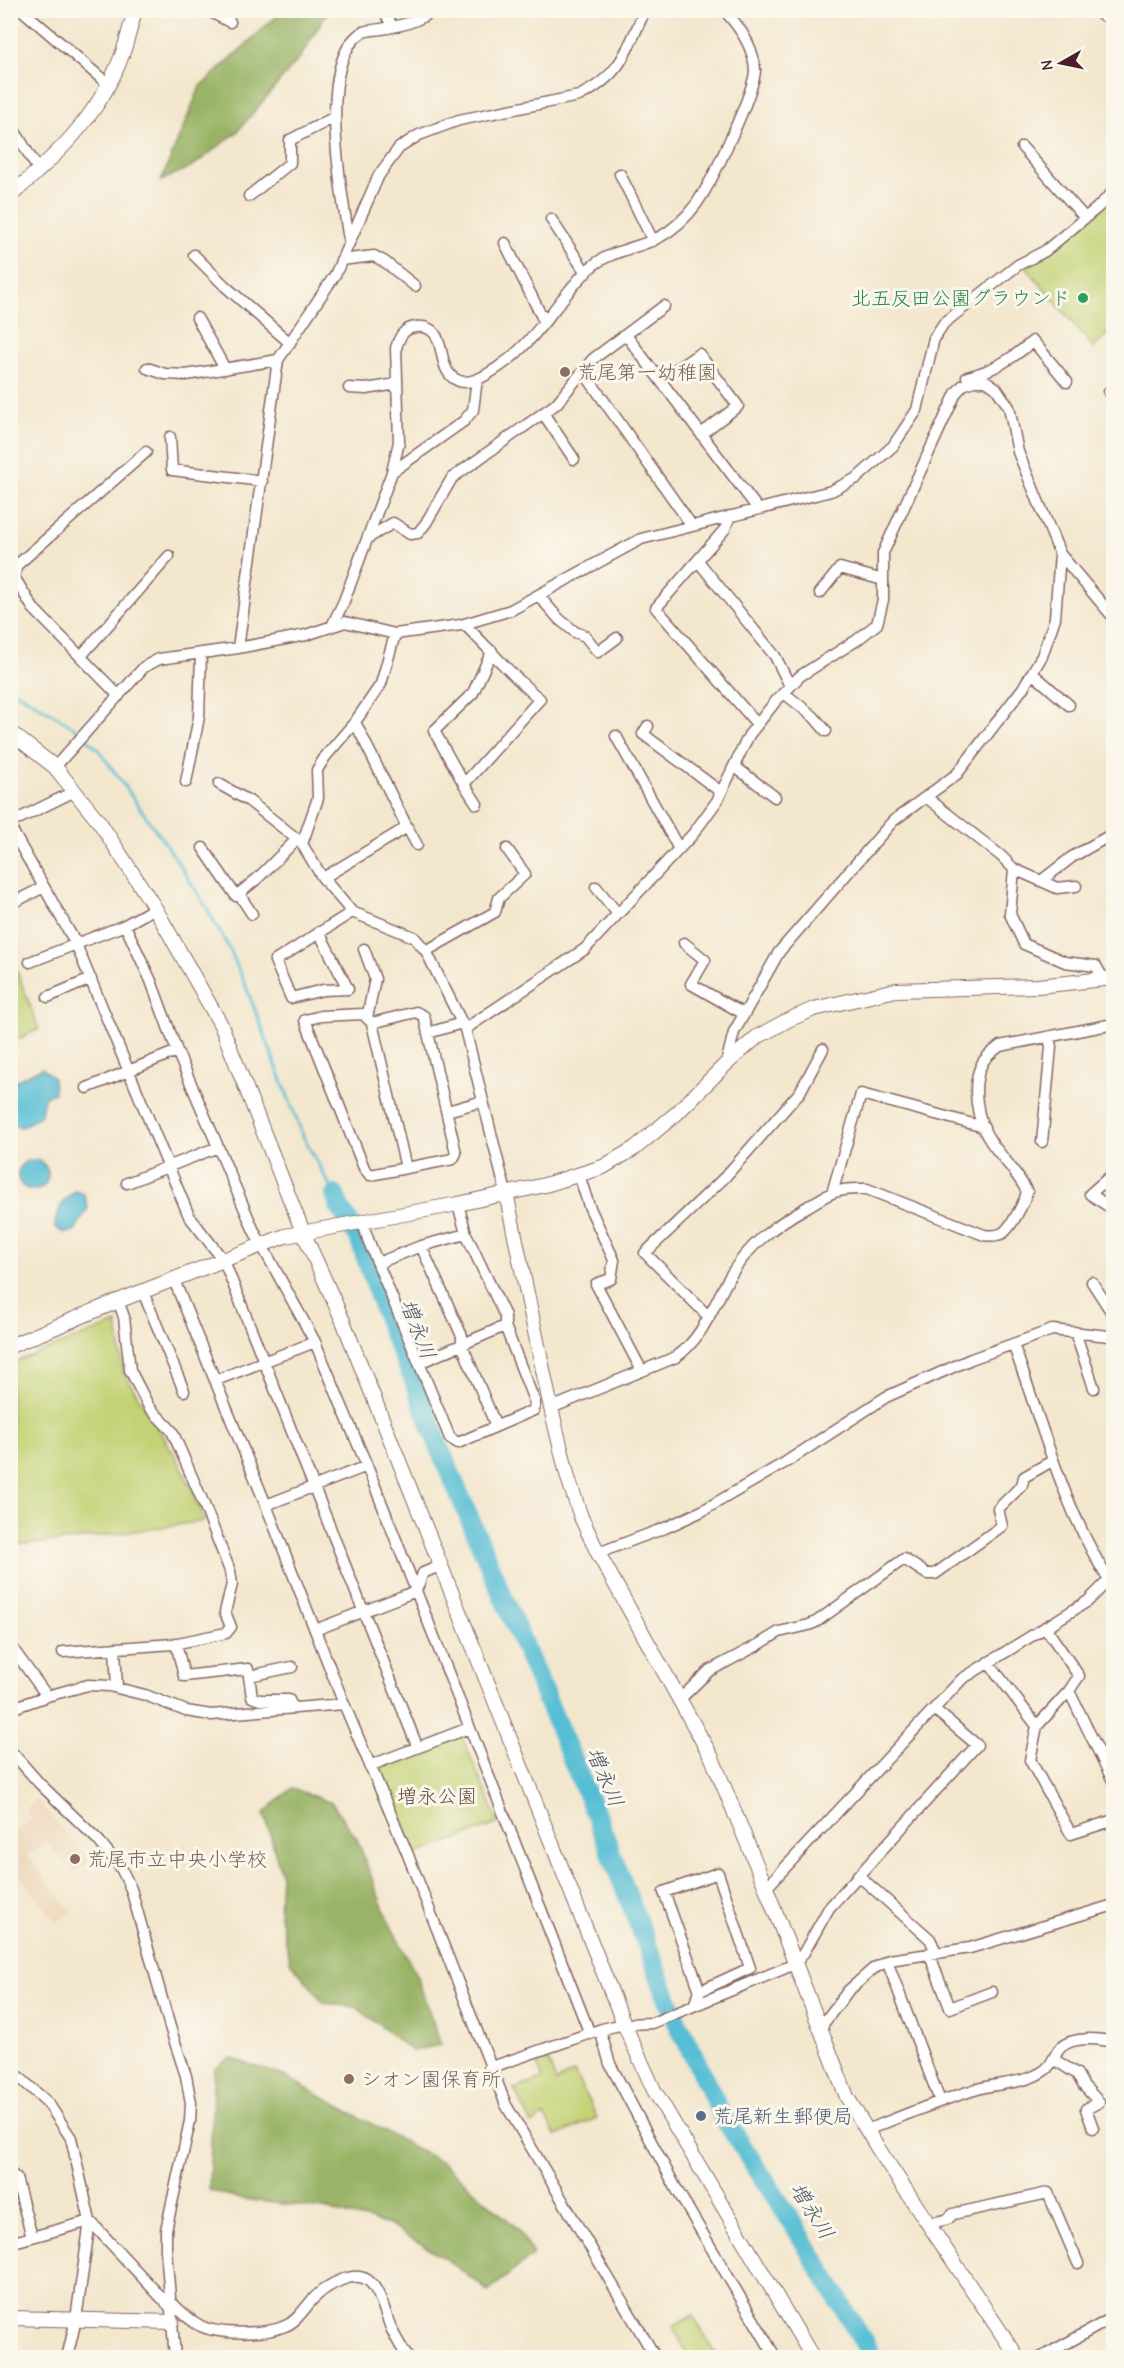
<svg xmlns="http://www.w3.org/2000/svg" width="1124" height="2368" font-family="'Comic Neue','Klee One',sans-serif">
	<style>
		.built { fill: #edd7bb }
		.green { fill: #c2d274; stroke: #867850; stroke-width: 1.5 }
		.forest { fill: #99b466; stroke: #726a48; stroke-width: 1.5 }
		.water { fill: #57bed4; stroke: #506e80; stroke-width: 1.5 }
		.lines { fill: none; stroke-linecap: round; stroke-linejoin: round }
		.stream { stroke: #57bed4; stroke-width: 3 }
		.river { stroke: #57bed4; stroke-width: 20 }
		.minor-casing { stroke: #856564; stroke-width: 13 }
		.tertiary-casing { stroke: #856564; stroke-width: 16 }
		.minor { stroke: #fff; stroke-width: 10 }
		.tertiary { stroke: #fff; stroke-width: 14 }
		.leisure-dot { fill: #2e9e5b; stroke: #fbf7ec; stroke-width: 2 }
		.education-dot { fill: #8d6e63; stroke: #fbf7ec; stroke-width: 2 }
		.service-dot { fill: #5c6f8a; stroke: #fbf7ec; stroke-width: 2 }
		.labels { text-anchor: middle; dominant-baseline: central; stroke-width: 6; stroke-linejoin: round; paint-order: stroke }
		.leisure-label { font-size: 20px; fill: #27864d; stroke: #fbf7ec; text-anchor: end }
		.education-label { font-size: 20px; fill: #785e54; stroke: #fbf7ec; text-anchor: start }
		.park-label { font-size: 20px; fill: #684c3d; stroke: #fbf7ec }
		.service-label { font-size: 20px; fill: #4e5e75; stroke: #fbf7ec; text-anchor: start }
		.water-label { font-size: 21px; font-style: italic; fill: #4f5766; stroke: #fbf7ec }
	</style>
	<rect width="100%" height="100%" fill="#fbf7ec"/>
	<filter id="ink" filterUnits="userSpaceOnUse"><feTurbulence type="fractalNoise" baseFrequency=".0167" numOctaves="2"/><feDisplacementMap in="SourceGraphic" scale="12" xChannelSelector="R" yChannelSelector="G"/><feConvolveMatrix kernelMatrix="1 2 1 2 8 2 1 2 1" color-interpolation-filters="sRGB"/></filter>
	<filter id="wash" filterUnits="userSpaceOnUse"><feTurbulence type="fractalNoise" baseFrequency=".008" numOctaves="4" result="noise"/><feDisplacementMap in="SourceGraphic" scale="24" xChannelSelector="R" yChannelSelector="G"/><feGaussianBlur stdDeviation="1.35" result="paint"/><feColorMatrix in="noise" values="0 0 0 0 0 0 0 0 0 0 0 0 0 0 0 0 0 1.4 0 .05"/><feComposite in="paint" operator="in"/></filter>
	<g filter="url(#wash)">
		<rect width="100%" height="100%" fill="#f3e7cd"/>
		<path class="built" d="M 37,1800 L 90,1862 L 74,1873 L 46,1841 L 28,1856 L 72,1912 L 56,1922 L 11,1865 L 11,1834 L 32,1819 L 26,1810 Z"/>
		<path class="green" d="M 1113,197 L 1113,328 L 1094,348 L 1026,267 L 1056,248 Z
			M 11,955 L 39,1029 L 11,1042 L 10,1042 Z
			M 117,1323 L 123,1372 L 181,1465 L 205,1521 L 65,1541 L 11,1545 L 11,1363 Z
			M 461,1735 L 499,1823 L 411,1856 L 376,1765 Z
			M 548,2059 L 556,2082 L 574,2072 L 597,2118 L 556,2136 L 544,2116 L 532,2124 L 514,2089 L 543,2079 L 536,2062 Z
			M 693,2315 L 718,2357 L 689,2357 L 673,2327 Z"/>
		<path class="forest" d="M 282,11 L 328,11 L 301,56 L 237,132 L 194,165 L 161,181 L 200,87 Z
			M 292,1788 L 332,1803 L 357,1839 L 387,1918 L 417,1977 L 441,2045 L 412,2051 L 356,2007 L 324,2003 L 291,1963 L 279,1913 L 281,1873 L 264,1813 Z
			M 230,2058 L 284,2076 L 443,2163 L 517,2228 L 533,2255 L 488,2291 L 442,2256 L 389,2225 L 324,2209 L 241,2199 L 209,2190 L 214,2069 Z"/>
		<path class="water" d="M 42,1068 L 53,1078 L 54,1093 L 44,1097 L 41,1115 L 23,1127 L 11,1125 L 11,1083 Z
			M18 1175a15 15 0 1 1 30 0a15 15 0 1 1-30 0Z
			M 75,1191 L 84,1194 L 88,1208 L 74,1232 L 64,1233 L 55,1227 C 56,1211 62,1200 75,1191 Z"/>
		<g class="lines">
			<path class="stream" d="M 10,688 L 77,729 L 99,750 L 174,856 L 205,905 L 230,950 L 247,989 L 303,1136 L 335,1195"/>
			<path class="river" d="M 335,1195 L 340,1208 L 359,1238 L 391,1330 L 414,1381 L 442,1454 L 596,1815 L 677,2022 L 722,2115 L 797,2230 L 873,2358"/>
		</g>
	</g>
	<g filter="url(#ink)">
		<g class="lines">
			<defs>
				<path id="minor" d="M 22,10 L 109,85
					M 207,10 L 230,22
					M 384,10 L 392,26
					M 10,114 L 13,128 L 39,171
					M 1022,147 L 1085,218
					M 620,174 L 653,241
					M 249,196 L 290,163 L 290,140 L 335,117
					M 551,219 L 586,273
					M 349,240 C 342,195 315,59 363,32 C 369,30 376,30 381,29 C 400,26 418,22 433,10
					M 505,243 L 544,321
					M 194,255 L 225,286 L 290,343
					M 341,260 L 374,256 L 385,262 L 415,286
					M 197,318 L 225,369
					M 626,335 L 758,509
					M 147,368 L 165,374 L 186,375 L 278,360
					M 583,371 L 692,526
					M 967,377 C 993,371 1013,358 1033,341 L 1067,382
					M 660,380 L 699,354 L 738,406 L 701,434
					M 349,388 L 366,389 L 397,384
					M 1109,392 L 1114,386
					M 543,413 L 574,459
					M 170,437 L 172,470 L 262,481
					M 392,472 L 399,442 L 396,348 C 399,338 403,328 416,327 C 450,324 434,367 455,379 C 469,388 488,374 500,366 C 537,341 558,298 590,268 C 612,248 644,249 668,232 C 682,222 695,208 704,192 C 716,172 755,90 755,70 C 754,48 739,26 724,10
					M 730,516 L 725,529 L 656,608 L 757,724
					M 368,538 L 393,523 L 410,534 L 418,533 L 426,523 L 452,478 L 556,404 L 593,359 L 664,306
					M 698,561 L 775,656 L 790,686
					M 820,593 L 840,568 L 883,580
					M 538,595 L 559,619 L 575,632 L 585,636 L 598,652 L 617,638
					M 464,624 C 490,649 512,677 540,699 L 464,784 L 434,731 L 473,693 L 492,651
					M 332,626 L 344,601 L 392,472 L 464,421 L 473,410 L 477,379
					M 395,634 L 381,684 L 355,722 L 325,757 L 317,770 L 318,798 L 302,844 L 322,877 L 352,912 L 414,937 L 426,951 L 465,1029 L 506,1193
					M 238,648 L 278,360 L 335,275 L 379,175 L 399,148 L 419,135 L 459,120 L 579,96 C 621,76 627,50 645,10
					M 81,656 L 169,556
					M 1032,673 L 1069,705
					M 784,693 L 814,717 L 826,731
					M 119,696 L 33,608 L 14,577 L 17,565 L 146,452
					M 648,726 L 643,734 L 721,792
					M 616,736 L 679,849
					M 734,766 L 775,797
					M 55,767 L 144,667 L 159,659 L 238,648 L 306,635 L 345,622 L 395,634 L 461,625 L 511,610 L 641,539 L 831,491 L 857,478 L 893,446 L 917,410 L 934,338 L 944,323 L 1018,265 L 1045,251 L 1097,208 L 1114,191
					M 186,782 L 199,717 L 201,654
					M 219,784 L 249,801 L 302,843
					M 464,784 L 477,804
					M 926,797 L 1001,856 L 1014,869 L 1010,914 L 1024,944 L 1065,962 L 1096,966 L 1104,980
					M 10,823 L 75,791
					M 405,823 L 417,845
					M 10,827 L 75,942 L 189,1216 L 224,1261 L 417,1746
					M 203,848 L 236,896 L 258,878 L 297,839
					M 1014,869 L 1057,888 L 1076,886
					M 323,878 L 404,829 L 405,823 L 355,722
					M 1041,881 L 1072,857 L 1114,833
					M 596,887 L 618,914
					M 239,894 L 252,914
					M 10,904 L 44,887
					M 155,908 L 125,925 L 151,981 L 177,1051 L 254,1231 L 315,1342 L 367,1466 L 590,2034
					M 319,932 L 348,989 L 323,990 L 291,998 L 275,961 L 352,912
					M 684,943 L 705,960 L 691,984 L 744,1014
					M 364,949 L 375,979 L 367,1018
					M 426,951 L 495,912 L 499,898 L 525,874 L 507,849
					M 30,962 L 125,925
					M 48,997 L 91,979
					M 372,1023 L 406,1168
					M 465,1029 L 585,949 L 693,834 L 717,801 L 749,735 L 775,702 L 800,676 L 857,640 L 877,624 L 883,600 L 883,553 L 956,393 L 963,385 L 974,381 L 986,381 L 996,388 L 1009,407 L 1018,452 L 1060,554 L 1114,618
					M 428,1033 L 456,1153 L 453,1159 L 370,1175 L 364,1168 L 305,1020 L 321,1016 L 363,1014 L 372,1023 L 416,1012 L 424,1016 L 428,1033 L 462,1023
					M 726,1064 L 734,1032 L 779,952 L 893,821 L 957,774 L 1023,688 L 1042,656 L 1055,618 L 1060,554
					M 87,1088 L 177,1051
					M 447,1111 L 483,1101
					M 1042,1142 L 1051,1047 L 1049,1037
					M 1114,1173 L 1090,1194 L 1114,1210
					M 579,1175 L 589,1206 L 614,1260 L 611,1279 L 596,1284 L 642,1371
					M 127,1183 L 218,1147
					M 832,1193 L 861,1094 L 984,1127
					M 458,1204 L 466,1234 L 505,1316 L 505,1326
					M 362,1222 L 369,1242 L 450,1438 L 458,1443 L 534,1410 L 535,1403 L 505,1326 L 419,1363
					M 421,1246 L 466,1234
					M 378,1263 L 421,1246 L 462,1336 L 462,1345 L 496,1426
					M 174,1280 L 266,1505 L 344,1704 L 406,1850 L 506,2105 L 656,2358
					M 1092,1282 L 1114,1316
					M 143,1292 L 184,1391
					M 709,1317 L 645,1253 L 725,1177 L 800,1092 L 823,1049
					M 1075,1332 L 1094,1388
					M 1013,1344 C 1042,1423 1063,1508 1109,1580
					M 216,1380 L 315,1342
					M 551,1408 L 676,1357 C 703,1338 713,1306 729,1278 C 748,1245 775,1225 807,1207 C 816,1202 825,1195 835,1192 C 846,1188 856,1189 867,1189 L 984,1235 C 990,1236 997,1236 1003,1233 C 1012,1226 1024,1203 1027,1192 C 1018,1173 1003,1159 991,1142 C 977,1122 970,1084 983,1062 C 987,1055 994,1051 1000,1046 L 1114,1024
					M 266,1505 L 367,1466
					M 598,1553 L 665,1528 L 702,1511 L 786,1462 L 886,1397 L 971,1359 L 1052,1330 L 1109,1336 L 1114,1334
					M 1045,1627 L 1079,1676 L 1069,1691 L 1114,1783
					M 315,1630 L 416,1591 L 423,1573 L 440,1566
					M 176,1643 L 184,1676 L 248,1669 L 252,1697 L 260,1700 L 289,1700 L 293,1708
					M 10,1645 L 47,1696
					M 115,1648 L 117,1688
					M 63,1652 L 173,1644 L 226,1633 L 231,1627 L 225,1612 L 232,1584 L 230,1571 L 203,1502 L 172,1431 L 149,1407 L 130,1370 L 124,1317 L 118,1301
					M 988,1662 L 1037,1726 L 1030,1760 L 1071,1834 L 1114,1820
					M 249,1676 L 292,1667
					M 680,1699 L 709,1671 L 758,1645 L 779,1632 L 809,1625 L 816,1622 L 904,1559 L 927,1574 L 935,1574 L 1002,1526 L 998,1509 L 1022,1485 L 1024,1477 L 1052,1461
					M 10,1709 L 47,1696 L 88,1685 L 109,1686 L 145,1695 L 186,1711 L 211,1715 L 344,1704
					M 1037,1726 L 1069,1691
					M 10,1750 L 39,1783 L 98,1840 L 121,1868 L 131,1889 L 170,2027 L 186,2076 L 191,2103 L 190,2121 L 166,2230 L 166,2250 L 175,2358
					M 369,1766 L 469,1728
					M 858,1875 L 930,1939 L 936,1952
					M 766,1888 L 962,1679 L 1088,1601 L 1114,1575
					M 929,1953 L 950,2008 L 992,1992
					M 887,1961 L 940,2101
					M 694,2005 L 700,1991 L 664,1892 L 718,1873 L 750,1968 L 700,1991
					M 820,2028 L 848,1991 L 873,1969 L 889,1960 L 970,1948 L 1114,1905
					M 600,2030 L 610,2064 L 677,2190 L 776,2358
					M 1055,2060 L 1077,2074 L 1083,2085 L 1099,2102 L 1086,2109 L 1093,2128
					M 489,2068 L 602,2029 L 624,2024 L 652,2023 L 795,1964 L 803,1954 L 829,1908 L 977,1745 L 934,1709
					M 10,2069 L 48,2103 L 71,2138 L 90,2221 L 76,2319 L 67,2358
					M 867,2130 C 902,2116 938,2101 974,2090 C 998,2082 1024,2085 1045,2070 C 1053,2064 1054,2055 1060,2048 C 1072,2036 1100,2038 1114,2043
					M 10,2173 L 16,2178 L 32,2237
					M 90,2221 L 171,2308
					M 928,2224 L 948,2219 L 953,2214 L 1048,2193 L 1078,2263
					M 10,2243 L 90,2221
					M 171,2302 C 179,2310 188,2319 199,2325 C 216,2335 266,2335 285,2326 C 298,2321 305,2307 314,2298 C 326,2286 356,2267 371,2283 C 382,2295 385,2315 392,2330 C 396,2339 402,2348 408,2358
					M 1040,2358 L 1114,2317"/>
				<path id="tertiary" d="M 1095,10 L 1114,18
					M 10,196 C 57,155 100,115 122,55 C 127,41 131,25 135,10
					M 10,732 L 55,767 L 100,823 L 155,908 L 221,1025 L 303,1232 L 343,1321 L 624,2024 L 654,2090 L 813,2358
					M 506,1193 L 551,1408 L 568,1478 L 581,1517 L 598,1553 L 712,1758 L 766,1888 L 847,2097 L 877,2147 L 1018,2358
					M 10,1346 L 118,1301 L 285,1236 L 458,1204 L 545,1185 L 603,1167 L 635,1148 L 677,1113 L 726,1064 L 757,1037 L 788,1020 L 814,1009 L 896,990 L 1038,986 L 1114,978
					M 10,2318 L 172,2322"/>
			</defs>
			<use href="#minor" class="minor-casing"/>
			<use href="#tertiary" class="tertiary-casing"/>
			<use href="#minor" class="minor"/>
			<use href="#tertiary" class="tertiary"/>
		</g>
	</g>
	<circle class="leisure-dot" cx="1083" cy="298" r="6"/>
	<g class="education-dot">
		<circle cx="565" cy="372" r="6"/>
		<circle cx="75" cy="1859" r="6"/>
		<circle cx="349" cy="2079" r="6"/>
	</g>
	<circle class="service-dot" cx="701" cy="2116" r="6"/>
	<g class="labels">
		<g class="leisure-label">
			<text x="1071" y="298">北五反田公園グラウンド</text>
		</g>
		<g class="education-label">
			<text x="577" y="372">荒尾第一幼稚園</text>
			<text x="87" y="1859">荒尾市立中央小学校</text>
			<text x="361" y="2079">シオン園保育所</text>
		</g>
		<g class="park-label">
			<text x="437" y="1796">増永公園</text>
		</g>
		<g class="service-label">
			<text x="713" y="2116">荒尾新生郵便局</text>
		</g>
		<g class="water-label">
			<text transform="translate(418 1329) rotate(69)">増永川</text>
			<text transform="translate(605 1777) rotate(67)">増永川</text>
			<text transform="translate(812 2211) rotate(58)">増永川</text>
		</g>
	</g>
	<rect width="1124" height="2368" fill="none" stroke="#fbf7ec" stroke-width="36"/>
	<g transform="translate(1061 63) rotate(261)" stroke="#fbf7ec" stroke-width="4.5" paint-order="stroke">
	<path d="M0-4.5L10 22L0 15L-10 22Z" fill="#4a1f2b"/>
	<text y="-9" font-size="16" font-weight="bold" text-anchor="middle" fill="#4a1f2b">N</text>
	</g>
</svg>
